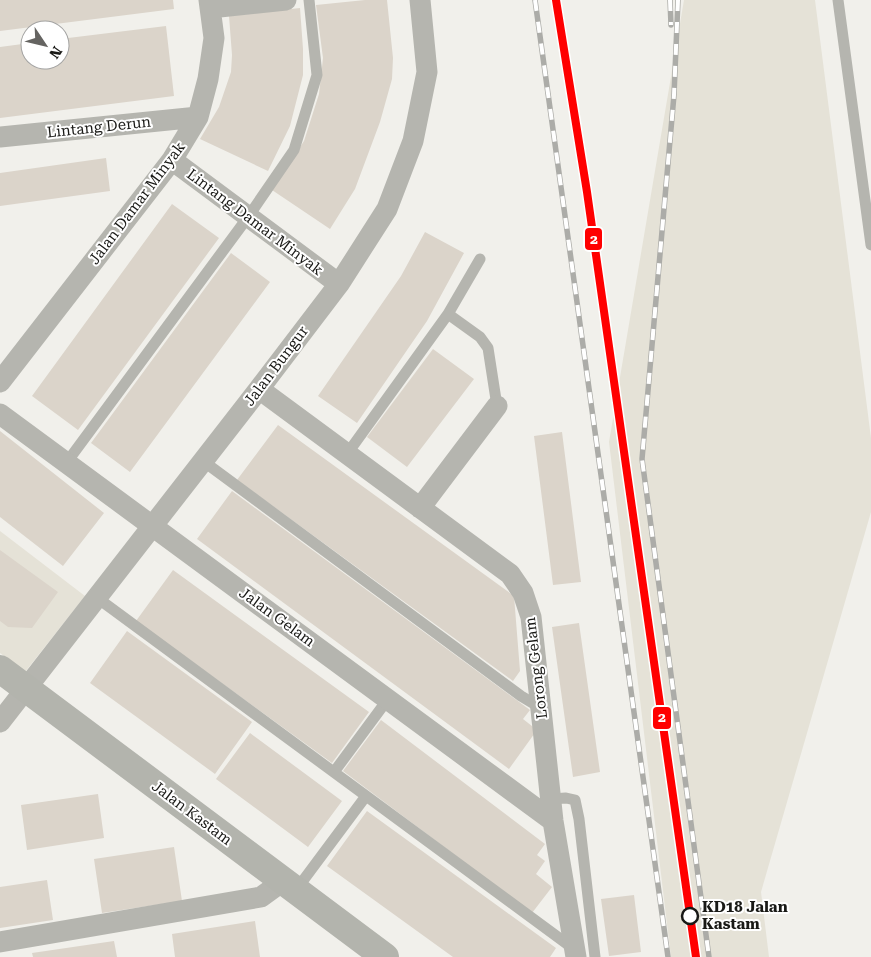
<svg xmlns="http://www.w3.org/2000/svg" width="871" height="957" font-family="'Roboto Serif',serif">
	<style>
		.built { fill: #e5e2d7 }
		.building { fill: #dbd4ca }
		.lines { fill: none; stroke-linecap: round; stroke-linejoin: round }
		.lane { stroke: #b5b5af; stroke-width: 11 }
		.street { stroke: #b5b5af; stroke-width: 21 }
		.secondary { stroke: #b3b4ad; stroke-width: 28 }
		.rail-casing { stroke: #acaca8; stroke-width: 5.5 }
		.rail { stroke: #fff; stroke-width: 4; stroke-dasharray: 11; stroke-linecap: butt }
		.rail-1-casing { stroke: #fff; stroke-width: 11 }
		.rail-1 { stroke: #f00; stroke-width: 8 }
		.stop-dot { fill: #fff; stroke: #191916; stroke-width: 2.5 }
		.labels { text-anchor: middle; dominant-baseline: central; stroke-width: 4; stroke-linejoin: round; paint-order: stroke }
		.street-label { font-size: 15px; fill: #191916; stroke: #fff }
		.stop-label { font-size: 15px; font-weight: bold; fill: #191916; stroke: #fff; text-anchor: start }
		.line-badge { stroke: #fff; stroke-width: 2 }
		.badge-label { font-size: 14px; text-anchor: middle; font-weight: bold; fill: #fff }
	</style>
	<rect width="100%" height="100%" fill="#f1f0eb"/>
	<path class="built" d="M 684,0 L 815,0 L 871,438 L 871,512 L 761,892 L 769,957 L 671,957 L 609,442 Z
		M 0,531 L 85,596 L 25,672 L 0,653 Z"/>
	<path class="building" d="M 0,0 L 173,0 L 174,9 L 0,31 Z
		M 365,0 L 387,0 L 393,58 L 392,79 L 380,122 L 355,189 L 330,229 L 272,190 L 304,141 L 319,94 L 323,58 L 316,5 Z
		M 300,8 L 303,49 L 303,75 L 290,126 L 268,171 L 200,139 L 219,107 L 231,72 L 232,55 L 229,16 Z
		M 166,26 L 174,96 L 0,118 L 0,47 L 30,43 L 30,60 L 60,60 L 60,39 Z
		M 106,158 L 110,191 L 0,206 L 0,173 Z
		M 172,204 L 219,238 L 78,430 L 32,396 Z
		M 425,232 L 464,253 L 427,321 L 357,423 L 318,396 L 401,276 Z
		M 231,253 L 270,282 L 130,472 L 91,443 Z
		M 433,349 L 474,379 L 407,467 L 367,437 Z
		M 278,425 L 514,596 L 520,671 L 513,681 L 237,480 Z
		M 0,431 L 104,513 L 63,566 L 0,517 Z
		M 562,432 L 581,582 L 553,585 L 534,436 Z
		M 232,491 L 530,710 L 523,719 L 537,730 L 509,769 L 197,539 Z
		M 0,550 L 58,592 L 32,628 L 8,627 L 0,621 Z
		M 173,570 L 369,712 L 332,763 L 136,621 Z
		M 579,623 L 600,772 L 573,777 L 552,627 Z
		M 127,631 L 252,722 L 215,774 L 90,683 Z
		M 381,720 L 545,844 L 537,855 L 545,861 L 536,874 L 552,887 L 532,913 L 343,771 Z
		M 250,733 L 342,801 L 308,847 L 216,779 Z
		M 98,794 L 104,838 L 27,850 L 21,805 Z
		M 367,811 L 556,948 L 550,957 L 453,957 L 327,866 Z
		M 174,847 L 182,901 L 102,913 L 94,859 Z
		M 47,880 L 53,920 L 0,928 L 0,887 Z
		M 634,895 L 641,952 L 609,956 L 601,899 Z
		M 255,921 L 260,957 L 175,957 L 172,934 Z
		M 114,941 L 117,957 L 33,957 L 32,953 Z"/>
	<g class="lines">
		<path class="lane" d="M 838,0 L 871,245
			M 448,314 L 480,337 L 488,348 L 497,406
			M 347,454 L 448,314 L 480,259
			M 203,461 L 521,696 L 541,708
			M 67,462 L 248,217 L 294,150 L 317,75 L 309,0
			M 96,597 L 574,949
			M 334,772 L 388,699
			M 551,799 L 566,798 L 575,800 L 579,819 L 595,957
			M 296,890 L 366,796"/>
		<path class="street" d="M 210,8 L 286,0
			M 0,137 L 198,117
			M 172,160 L 339,284
			M 0,382 L 172,160 L 198,117 L 208,79 L 214,38 L 209,0
			M 259,389 L 510,574 L 523,593 L 531,617 L 553,821 L 576,957
			M 0,414 L 553,821
			M 420,508 L 497,406
			M 0,722 L 259,389 L 339,284 L 387,209 L 413,141 L 427,72 L 420,0
			M 0,942 L 261,897 L 283,881"/>
		<path class="secondary" d="M 0,669 L 385,957"/>
		<defs>
			<path id="rail" d="M 535,0 L 668,957
				M 670,0 L 671,25
				M 678,0 L 674,95 L 642,459 L 709,957"/>
		</defs>
		<use href="#rail" class="rail-casing"/>
		<use href="#rail" class="rail"/>
		<defs>
			<path id="rail-1" d="M 556,0 L 587,192 L 696,957"/>
		</defs>
		<use href="#rail-1" class="rail-1-casing"/>
		<use href="#rail-1" class="rail-1"/>
	</g>
	<circle class="stop-dot" cx="690" cy="916" r="8"/>
	<g class="labels">
		<g class="street-label">
			<text transform="translate(99 127) rotate(-6)">Lintang Derun</text>
			<text transform="translate(137 203) rotate(-53)">Jalan Damar Minyak</text>
			<text transform="translate(255 222) rotate(37)">Lintang Damar Minyak</text>
			<text transform="translate(276 366) rotate(-53)">Jalan Bungur</text>
			<text transform="translate(277 617) rotate(36)">Jalan Gelam</text>
			<text transform="translate(536 668) rotate(-97)">Lorong Gelam</text>
			<text transform="translate(192 813) rotate(37)">Jalan Kastam</text>
		</g>
		<g class="stop-label">
			<text x="702" y="907">KD18 Jalan<tspan x="702" dy="17">Kastam</tspan></text>
		</g>
	</g>
	<g class="line-badge">
		<rect x="584" y="227" width="19" height="24" rx="5" fill="#f00"/>
		<rect x="652" y="706" width="20" height="24" rx="5" fill="#f00"/>
	</g>
	<g class="badge-label">
		<text x="594" y="244">2</text>
		<text x="662" y="722">2</text>
	</g>
	<g transform="translate(45 45) rotate(125)"><circle r="24" fill="#ffffff" stroke="#a3a3a2"/>
	<path d="M0-4L9 19L0 12L-9 19Z" fill="#656461"/>
	<text y="-8" font-size="14" font-weight="bold" text-anchor="middle" fill="#191916">N</text>
	</g>
</svg>
